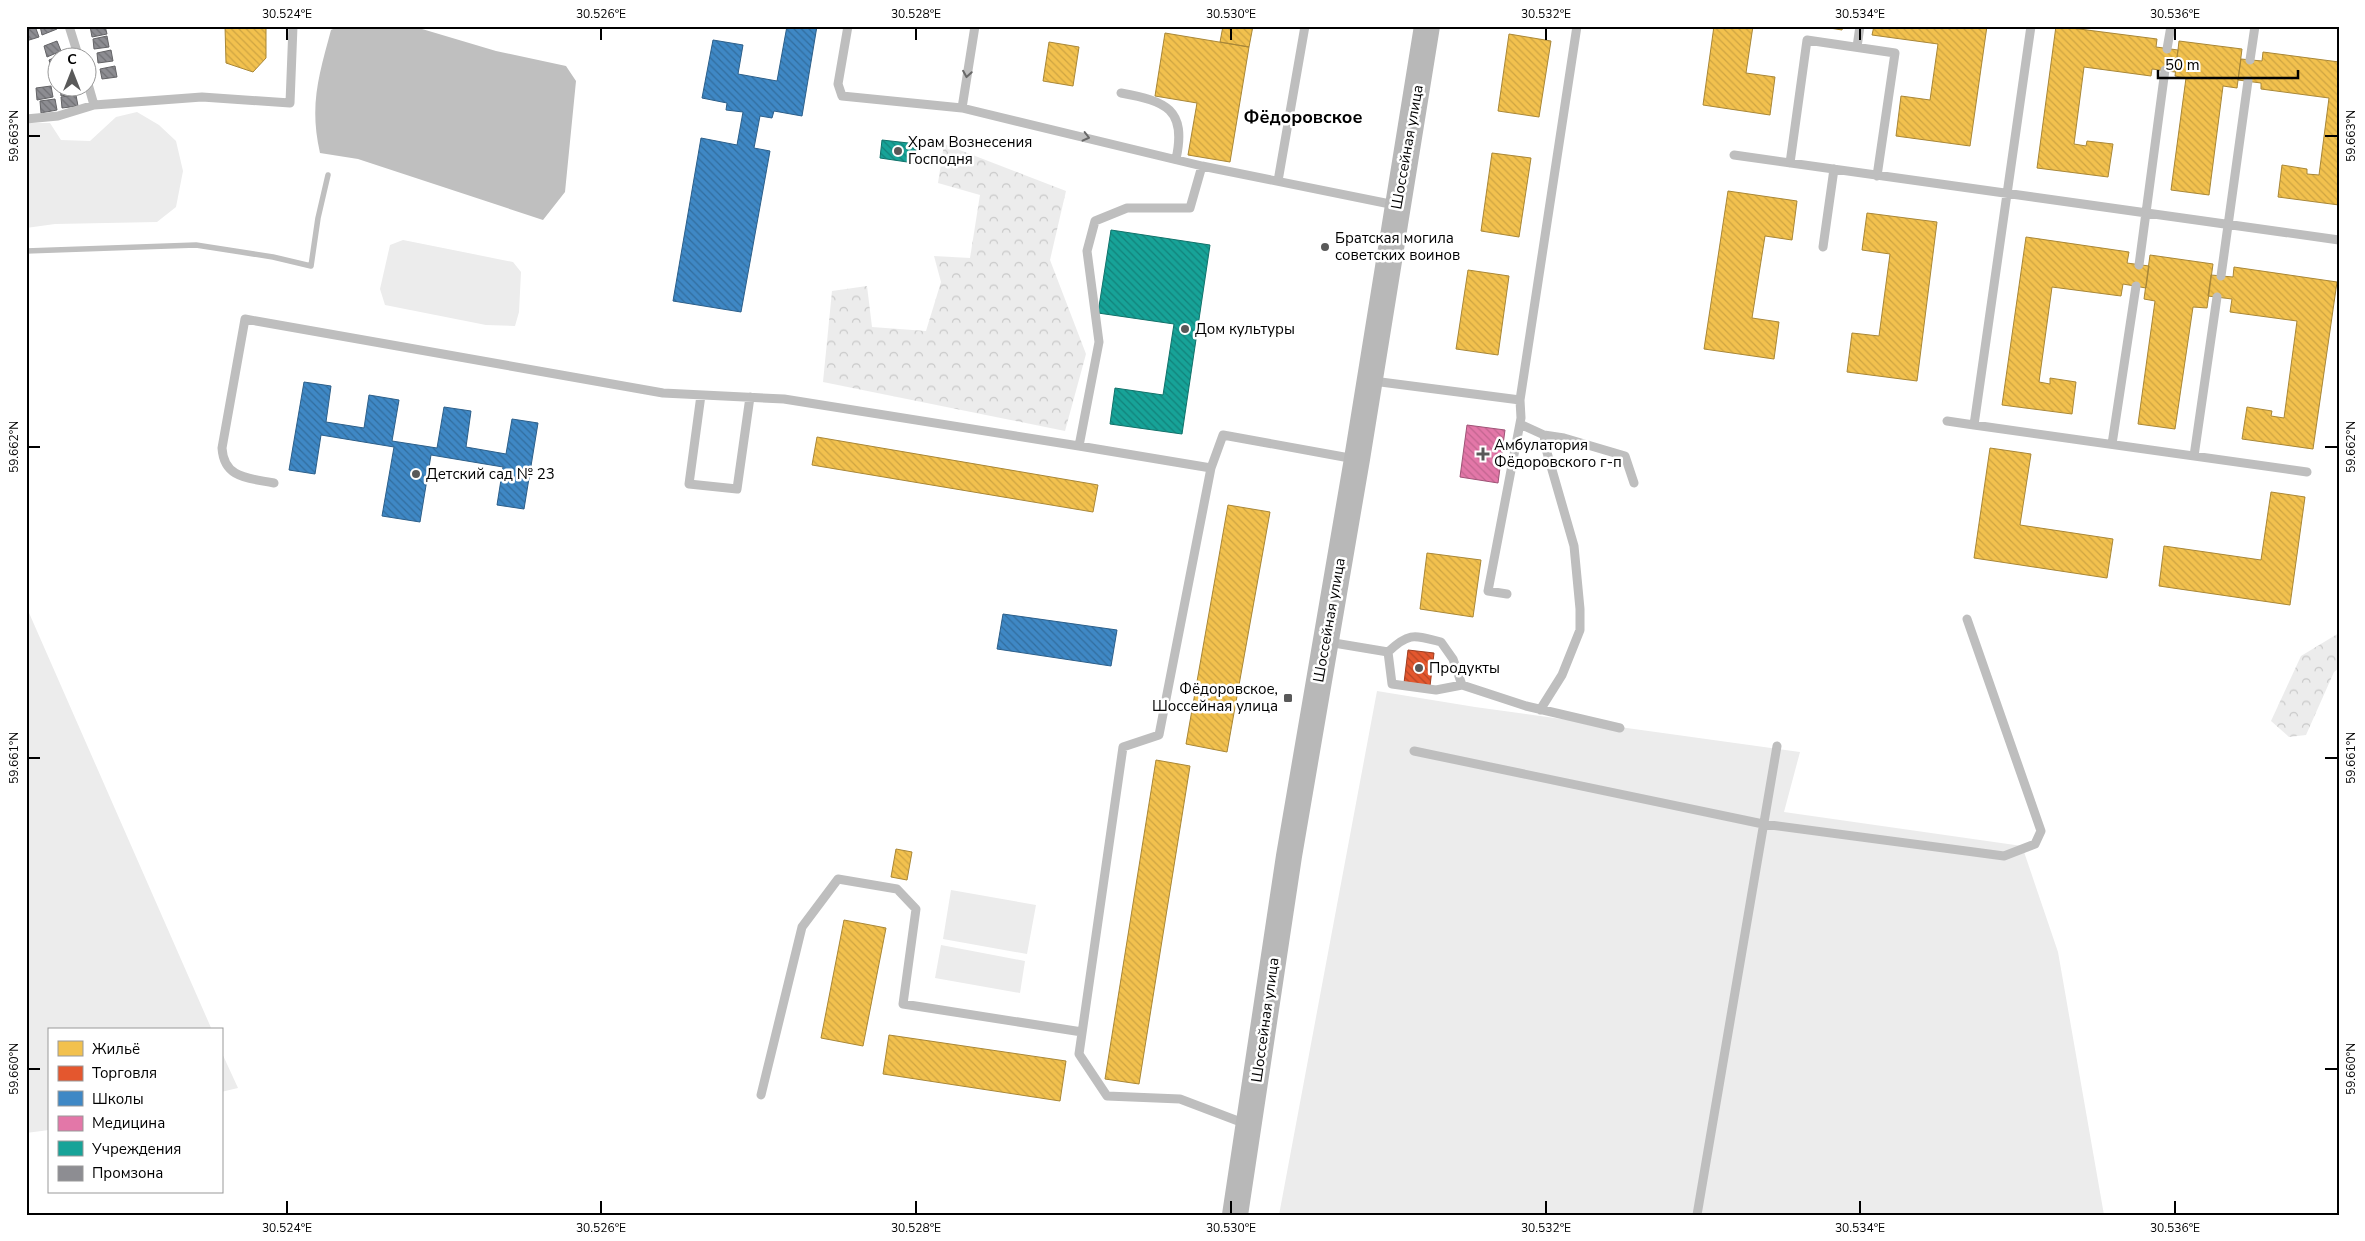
<svg xmlns="http://www.w3.org/2000/svg" width="2365" height="1241" font-family="'Nunito Sans',sans-serif">
	<style>
		.forest { fill: url(#forest-crowns) }
		.green { fill: #ececec }
		.water { fill: #bfbfbf }
		.homes { fill: url(#homes-back-hatch); stroke: #a98737 }
		.shops { fill: url(#shops-back-hatch); stroke: #a03d20 }
		.schools { fill: url(#schools-back-hatch); stroke: #2c5f8a }
		.health { fill: url(#health-back-hatch); stroke: #9f5376 }
		.public { fill: url(#public-back-hatch); stroke: #10726a }
		.industry { fill: url(#industry-back-hatch); stroke: #636366 }
		.lines { fill: none; stroke-linecap: round; stroke-linejoin: round }
		.stream { stroke: #bfbfbf; stroke-width: 5.5 }
		.service { stroke: #bebebe; stroke-width: 9 }
		.secondary { stroke: #b8b8b8; stroke-width: 26 }
		.oneway { stroke: #686868 }
		.ticks { fill: none; stroke: #000; stroke-width: 2 }
		.poi-dot { fill: #595959; stroke: #fff; stroke-width: 2 }
		.labels { text-anchor: middle; dominant-baseline: central; stroke-width: 5; stroke-linejoin: round; paint-order: stroke }
		.poi-label { font-size: 15px; fill: #000; stroke: #fff; text-anchor: start }
		.street-label { font-size: 15px; fill: #000; stroke: #fff }
		.quarter-label { font-size: 18px; font-weight: bold; fill: #000; stroke: #fff }
		.neatline { fill: none; stroke: #000; stroke-width: 2 }
		.ticks-label { font-size: 12px; text-anchor: middle; fill: #000 }
	</style>
	<defs>
		<pattern id="forest-crowns" width="20" height="18" patternUnits="userSpaceOnUse" patternTransform="scale(1.25)"><rect width="20" height="18" fill="#ececec"/><path d="M2 6a3 3 0 1 1 6 0M12 15a3 3 0 1 1 6 0" fill="none" stroke="#c9c9c9"/></pattern>
		<pattern id="homes-back-hatch" width="6" height="6" patternUnits="userSpaceOnUse" patternTransform="scale(1.25)"><rect width="6" height="6" fill="#f2c14e"/><path d="M-1 5l2 2M0 0l6 6M5-1l2 2" fill="none" stroke="#cea442"/></pattern>
		<pattern id="shops-back-hatch" width="6" height="6" patternUnits="userSpaceOnUse" patternTransform="scale(1.25)"><rect width="6" height="6" fill="#e4572e"/><path d="M-1 5l2 2M0 0l6 6M5-1l2 2" fill="none" stroke="#b64625"/></pattern>
		<pattern id="schools-back-hatch" width="6" height="6" patternUnits="userSpaceOnUse" patternTransform="scale(1.25)"><rect width="6" height="6" fill="#3f88c5"/><path d="M-1 5l2 2M0 0l6 6M5-1l2 2" fill="none" stroke="#326d9e"/></pattern>
		<pattern id="health-back-hatch" width="6" height="6" patternUnits="userSpaceOnUse" patternTransform="scale(1.25)"><rect width="6" height="6" fill="#e377a8"/><path d="M-1 5l2 2M0 0l6 6M5-1l2 2" fill="none" stroke="#c1658f"/></pattern>
		<pattern id="public-back-hatch" width="6" height="6" patternUnits="userSpaceOnUse" patternTransform="scale(1.25)"><rect width="6" height="6" fill="#17a398"/><path d="M-1 5l2 2M0 0l6 6M5-1l2 2" fill="none" stroke="#12827a"/></pattern>
		<pattern id="industry-back-hatch" width="6" height="6" patternUnits="userSpaceOnUse" patternTransform="scale(1.25)"><rect width="6" height="6" fill="#8d8d92"/><path d="M-1 5l2 2M0 0l6 6M5-1l2 2" fill="none" stroke="#717175"/></pattern>
	</defs>
	<rect width="100%" height="100%" fill="#fff"/>
	<path class="forest" d="M 944,144 L 1066,191 L 1050,260 L 1086,354 L 1065,431 L 823,382 L 832,291 L 867,286 L 872,327 L 926,331 L 941,282 L 934,256 L 970,258 L 980,195 L 938,183 Z
		M 2339,633 L 2339,668 L 2334,672 L 2306,735 L 2289,737 L 2271,721 L 2301,656 Z"/>
	<path class="green" d="M 137,112 L 159,125 L 176,141 L 183,171 L 176,207 L 157,222 L 55,224 L 26,228 L 26,123 L 50,123 L 61,140 L 90,141 L 116,117 Z
		M 403,240 L 513,262 L 521,272 L 519,312 L 515,326 L 486,325 L 385,305 L 380,289 L 390,245 Z
		M 26,606 L 212,1030 L 49,1030 L 49,1130 L 26,1133 Z
		M 1377,691 L 1475,707 L 1800,752 L 1784,812 L 2022,846 L 2058,952 L 2104,1215 L 1279,1215 Z
		M 951,890 L 1036,905 L 1027,954 L 943,939 Z
		M 941,945 L 1025,961 L 1020,993 L 935,978 Z
		M 221,1051 L 238,1088 L 221,1092 Z"/>
	<path class="water" d="M 339,26 L 412,26 L 496,51 L 566,66 L 576,81 L 565,192 L 543,220 L 358,159 L 320,153 C 309,105 319,75 331,30 Z"/>
	<path class="homes" d="M 225,26 L 266,26 L 266,58 L 253,72 L 226,63 Z
		M 1223,26 L 1253,26 L 1249,47 L 1220,42 Z
		M 1714,26 L 1753,26 L 1746,73 L 1775,77 L 1770,115 L 1703,105 Z
		M 1818,26 L 1843,26 L 1842,30 Z
		M 1874,26 L 1987,26 L 1970,146 L 1896,136 L 1901,96 L 1930,100 L 1938,44 L 1872,35 Z
		M 2056,26 L 2157,39 L 2156,47 L 2178,50 L 2175,72 L 2152,69 L 2151,76 L 2084,67 L 2074,144 L 2086,146 L 2087,141 L 2113,144 L 2108,177 L 2037,168 Z
		M 1165,33 L 1249,47 L 1230,162 L 1188,155 L 1197,103 L 1155,96 Z
		M 1509,34 L 1551,41 L 1539,117 L 1498,111 Z
		M 2179,41 L 2242,49 L 2237,88 L 2223,86 L 2209,195 L 2171,190 L 2186,78 L 2175,76 Z
		M 1049,42 L 1079,47 L 1073,86 L 1043,81 Z
		M 2263,52 L 2339,62 L 2339,205 L 2278,197 L 2282,165 L 2307,169 L 2307,174 L 2319,175 L 2329,98 L 2261,89 L 2261,83 L 2238,80 L 2241,59 L 2262,61 Z
		M 1492,153 L 1531,158 L 1519,237 L 1481,231 Z
		M 1728,191 L 1797,201 L 1792,240 L 1765,236 L 1752,318 L 1779,322 L 1774,359 L 1704,349 Z
		M 1867,213 L 1937,222 L 1917,381 L 1847,372 L 1852,333 L 1879,336 L 1890,254 L 1862,250 Z
		M 2026,237 L 2129,252 L 2127,263 L 2149,266 L 2146,288 L 2123,284 L 2121,296 L 2052,287 L 2039,382 L 2050,384 L 2050,378 L 2076,382 L 2072,414 L 2002,405 Z
		M 2150,255 L 2213,264 L 2207,308 L 2193,307 L 2175,429 L 2138,424 L 2155,301 L 2144,299 Z
		M 2234,267 L 2337,282 L 2313,449 L 2242,439 L 2247,407 L 2272,411 L 2271,416 L 2284,418 L 2297,321 L 2230,312 L 2232,299 L 2208,296 L 2211,275 L 2233,277 Z
		M 1468,270 L 1509,276 L 1498,355 L 1456,349 Z
		M 817,437 L 1098,485 L 1093,512 L 812,465 Z
		M 1990,448 L 2031,454 L 2020,525 L 2113,539 L 2107,578 L 1974,558 Z
		M 2271,492 L 2305,497 L 2290,605 L 2159,586 L 2164,546 L 2261,560 Z
		M 1228,505 L 1270,512 L 1227,752 L 1186,744 Z
		M 1427,553 L 1481,560 L 1473,617 L 1420,609 Z
		M 1156,760 L 1190,766 L 1139,1084 L 1105,1079 Z
		M 896,849 L 912,852 L 907,880 L 891,877 Z
		M 844,920 L 886,928 L 863,1046 L 821,1038 Z
		M 889,1035 L 1066,1061 L 1060,1101 L 883,1074 Z"/>
	<path class="shops" d="M 1408,650 L 1434,653 L 1430,686 L 1404,683 Z"/>
	<path class="schools" d="M 787,26 L 817,26 L 802,116 L 774,111 L 772,118 L 760,116 L 754,148 L 770,151 L 741,312 L 673,301 L 701,138 L 737,145 L 743,112 L 726,110 L 727,103 L 702,98 L 713,40 L 743,45 L 738,74 L 777,81 Z
		M 304,382 L 331,386 L 326,422 L 364,428 L 369,395 L 399,400 L 392,441 L 437,448 L 444,407 L 471,411 L 466,447 L 506,454 L 512,419 L 538,423 L 524,509 L 497,505 L 503,467 L 431,455 L 420,522 L 382,516 L 394,447 L 321,435 L 315,474 L 289,470 Z
		M 1003,614 L 1117,630 L 1111,666 L 997,649 Z"/>
	<path class="health" d="M 1467,425 L 1505,430 L 1498,483 L 1460,477 Z"/>
	<path class="public" d="M 882,140 L 917,144 L 914,163 L 880,158 Z
		M 1111,230 L 1210,245 L 1182,434 L 1110,424 L 1115,388 L 1163,395 L 1174,324 L 1098,313 Z"/>
	<path class="industry" d="M 35,26 L 39,37 L 26,41 L 26,29 Z
		M 40,26 L 56,26 L 57,29 L 42,35 Z
		M 90,26 L 105,26 L 107,34 L 92,37 Z
		M 107,36 L 109,47 L 94,49 L 93,39 Z
		M 57,41 L 61,51 L 47,57 L 44,46 Z
		M 111,50 L 113,61 L 98,63 L 97,53 Z
		M 63,54 L 64,58 L 58,58 L 58,68 L 52,70 L 49,60 Z
		M 115,66 L 117,77 L 102,79 L 100,69 Z
		M 51,86 L 53,97 L 37,100 L 36,88 Z
		M 60,88 L 75,88 L 76,93 L 61,96 Z
		M 76,95 L 78,106 L 62,108 L 61,97 Z
		M 55,99 L 57,110 L 41,113 L 40,101 Z"/>
	<g class="lines">
		<path class="stream" d="M 26,251 L 196,245 L 273,257 L 311,266 L 318,218 L 328,175"/>
		<path class="service" d="M 69,26 L 79,58
			M 848,26 L 838,84 L 842,96 L 962,108
			M 975,26 L 962,108 L 1202,166 L 1395,205
			M 2031,26 L 1974,425 L 2307,472
			M 1857,47 L 1860,26
			M 2167,49 L 2171,26
			M 2250,60 L 2255,26
			M 88,84 L 94,105
			M 1121,93 C 1166,101 1187,109 1176,159
			M 26,119 L 58,116 L 94,105 L 202,97 L 290,103 L 293,26
			M 1734,155 L 2339,240
			M 1790,163 L 1807,40 L 1895,53 L 1877,176
			M 1202,166 L 1190,208 L 1127,208 L 1095,221 L 1087,251 L 1099,342 L 1079,446 L 1211,468 L 1223,435 L 1355,459
			M 1278,181 L 1305,26
			M 1823,247 L 1834,169
			M 2139,265 L 2165,70
			M 2221,276 L 2248,81
			M 1373,381 L 1520,400
			M 701,395 L 689,484 L 737,489 L 750,397
			M 1947,421 L 1974,425
			M 1520,424 L 1544,435 L 1564,438 L 1625,456 L 1634,483
			M 2112,444 L 2136,286
			M 2194,456 L 2217,297
			M 1211,468 L 1159,735 L 1123,747 L 1079,1054 L 1107,1096 L 1180,1099 L 1246,1124
			M 274,483 C 249,478 224,479 222,448 L 245,319 L 663,393 L 784,399 L 1079,446
			M 1507,594 L 1488,591 L 1521,418 L 1520,400 L 1577,26
			M 1328,642 L 1388,652 L 1392,684 L 1436,690 L 1462,685 L 1526,706 L 1620,728
			M 1388,652 C 1409,632 1414,635 1441,642 L 1453,659 L 1462,685
			M 1540,710 L 1562,675 L 1580,630 L 1580,609 L 1574,546 L 1546,449 L 1544,435
			M 1414,751 L 1763,824 L 2004,856 L 2035,844 L 2041,831 L 1967,619
			M 761,1095 L 802,927 L 838,879 L 897,889 L 916,909 L 903,1004 L 1082,1032
			M 1697,1215 L 1777,746"/>
		<path class="secondary" d="M 1235,1215 L 1289,856 L 1357,459 L 1427,26"/>
	</g>
	<defs><path id="oneway-chevron" d="M-2-3.5L2.5 0L-2 3.5" fill="none" stroke-width="1.6" stroke-linecap="round" stroke-linejoin="round" transform="scale(1.25)"/></defs>
	<g class="oneway">
		<use href="#oneway-chevron" transform="translate(967 74) rotate(99)"/>
		<use href="#oneway-chevron" transform="translate(1086 137) rotate(14)"/>
	</g>
	<path class="ticks" d="M 287,28 L 287,40M 601,28 L 601,40M 916,28 L 916,40M 1231,28 L 1231,40M 1546,28 L 1546,40M 1860,28 L 1860,40M 2175,28 L 2175,40M 28,136 L 40,136M 2325,136 L 2338,136M 28,447 L 40,447M 2325,447 L 2338,447M 28,758 L 40,758M 2325,758 L 2338,758M 28,1069 L 40,1069M 2325,1069 L 2338,1069M 287,1201 L 287,1214M 601,1201 L 601,1214M 916,1201 L 916,1214M 1231,1201 L 1231,1214M 1546,1201 L 1546,1214M 1860,1201 L 1860,1214M 2175,1201 L 2175,1214"/>
	<g class="poi-dot">
		<circle cx="898" cy="151" r="5"/>
		<circle cx="1325" cy="247" r="5"/>
		<circle cx="1185" cy="329" r="5"/>
		<path d="M1480.5 446.5h5v5h5v5h-5v5h-5v-5h-5v-5h5z"/>
		<circle cx="416" cy="474" r="5"/>
		<circle cx="1419" cy="668" r="5"/>
		<rect x="1283" y="693" width="10" height="10" rx="2.5"/>
	</g>
	<g class="labels">
		<g class="poi-label">
			<text x="908" y="142">Храм Вознесения<tspan x="908" dy="17">Господня</tspan></text>
			<text x="1335" y="238">Братская могила<tspan x="1335" dy="17">советских воинов</tspan></text>
			<text x="1195" y="329">Дом культуры</text>
			<text x="1494" y="445">Амбулатория<tspan x="1494" dy="17">Фёдоровского г-п</tspan></text>
			<text x="426" y="474">Детский сад № 23</text>
			<text x="1429" y="668">Продукты</text>
			<text x="1278" y="689" text-anchor="end">Фёдоровское,<tspan x="1278" dy="17">Шоссейная улица</tspan></text>
		</g>
		<g class="street-label">
			<text transform="translate(1407 147) rotate(-80)">Шоссейная улица</text>
			<text transform="translate(1329 620) rotate(-80)">Шоссейная улица</text>
			<text transform="translate(1265 1020) rotate(-82)">Шоссейная улица</text>
		</g>
		<g class="quarter-label">
			<text x="1303" y="117">Фёдоровское</text>
		</g>
	</g>
	<rect width="2365" height="1241" fill="none" stroke="#ffffff" stroke-width="55"/>
	<rect x="48" y="1028" width="175" height="165" fill="#ffffff" stroke="#999999"/>
	<rect x="58" y="1041" width="25" height="15" fill="#f2c14e" stroke="#999999"/>
	<text x="92" y="1054" font-size="15" fill="#000000">Жильё</text>
	<rect x="58" y="1066" width="25" height="15" fill="#e4572e" stroke="#999999"/>
	<text x="92" y="1078" font-size="15" fill="#000000">Торговля</text>
	<rect x="58" y="1091" width="25" height="15" fill="#3f88c5" stroke="#999999"/>
	<text x="92" y="1104" font-size="15" fill="#000000">Школы</text>
	<rect x="58" y="1116" width="25" height="15" fill="#e377a8" stroke="#999999"/>
	<text x="92" y="1128" font-size="15" fill="#000000">Медицина</text>
	<rect x="58" y="1141" width="25" height="15" fill="#17a398" stroke="#999999"/>
	<text x="92" y="1154" font-size="15" fill="#000000">Учреждения</text>
	<rect x="58" y="1166" width="25" height="15" fill="#8d8d92" stroke="#999999"/>
	<text x="92" y="1178" font-size="15" fill="#000000">Промзона</text>
	<g transform="translate(72 72)"><circle r="24" fill="#ffffff" stroke="#999999"/>
	<path d="M0-4L9 19L0 12L-9 19Z" fill="#595959"/>
	<text y="-8" font-size="14" font-weight="bold" text-anchor="middle" fill="#000000">С</text>
	</g>
	<path d="M2158 70v8h140v-8" fill="none" stroke="#000000" stroke-width="2.5"/>
	<text x="2165" y="70" font-size="15" fill="#000000" stroke="#ffffff" stroke-width="4" paint-order="stroke">50 m</text>
	<rect x="28" y="28" width="2310" height="1186" class="neatline"/>
	<g class="ticks-label">
		<text x="287" y="18">30.524°E</text>
		<text x="601" y="18">30.526°E</text>
		<text x="916" y="18">30.528°E</text>
		<text x="1231" y="18">30.530°E</text>
		<text x="1546" y="18">30.532°E</text>
		<text x="1860" y="18">30.534°E</text>
		<text x="2175" y="18">30.536°E</text>
		<text transform="translate(14 136) rotate(-90)" y="4">59.663°N</text>
		<text transform="translate(2351 136) rotate(-90)" y="4">59.663°N</text>
		<text transform="translate(14 447) rotate(-90)" y="4">59.662°N</text>
		<text transform="translate(2351 447) rotate(-90)" y="4">59.662°N</text>
		<text transform="translate(14 758) rotate(-90)" y="4">59.661°N</text>
		<text transform="translate(2351 758) rotate(-90)" y="4">59.661°N</text>
		<text transform="translate(14 1069) rotate(-90)" y="4">59.660°N</text>
		<text transform="translate(2351 1069) rotate(-90)" y="4">59.660°N</text>
		<text x="287" y="1232">30.524°E</text>
		<text x="601" y="1232">30.526°E</text>
		<text x="916" y="1232">30.528°E</text>
		<text x="1231" y="1232">30.530°E</text>
		<text x="1546" y="1232">30.532°E</text>
		<text x="1860" y="1232">30.534°E</text>
		<text x="2175" y="1232">30.536°E</text>
	</g>
</svg>
